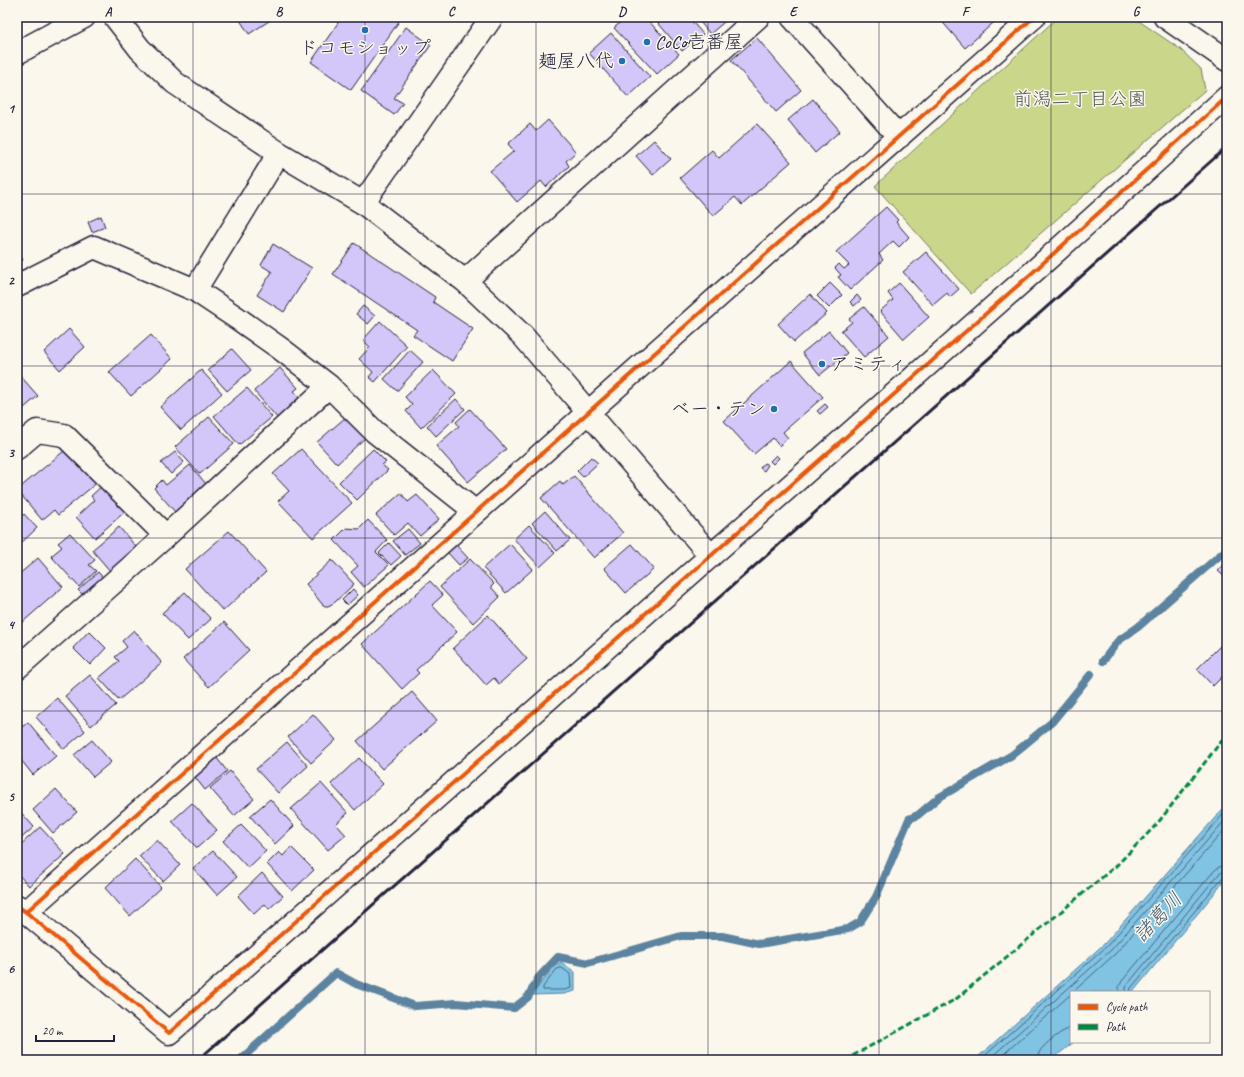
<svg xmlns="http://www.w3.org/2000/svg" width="1244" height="1077" font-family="Caveat,'Klee One',sans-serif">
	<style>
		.green { fill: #cad78a; stroke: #767c62 }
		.water { fill: #81c3e2; stroke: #5b839f }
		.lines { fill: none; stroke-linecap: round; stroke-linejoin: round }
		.shore { stroke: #48627e; stroke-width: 1 }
		.stream { stroke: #5b839f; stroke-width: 8 }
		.building { fill: #d3c6f8; stroke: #22223b }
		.minor-casing { stroke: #22223b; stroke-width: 25 }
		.major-casing { stroke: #22223b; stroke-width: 25 }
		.minor { stroke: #fbf7ec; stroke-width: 22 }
		.major { stroke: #fbf7ec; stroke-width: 22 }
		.rail { stroke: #22223b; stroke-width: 3 }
		.quiet { stroke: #00873e; stroke-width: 3; stroke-dasharray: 6 3; stroke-linecap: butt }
		.cycleway-casing { stroke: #fbf7ec; stroke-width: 6 }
		.cycleway { stroke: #e8590c; stroke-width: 4 }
		.grid { fill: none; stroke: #22223b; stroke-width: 1; stroke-opacity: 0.55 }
		.poi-dot { fill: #1f6fb2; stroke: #fbf7ec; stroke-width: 1.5 }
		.labels { text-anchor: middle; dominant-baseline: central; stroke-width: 3; stroke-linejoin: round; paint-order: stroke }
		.poi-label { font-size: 19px; fill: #22223b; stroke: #fbf7ec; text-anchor: start }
		.park-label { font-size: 19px; fill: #545853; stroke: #fbf7ec }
		.water-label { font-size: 20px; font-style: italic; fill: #435a75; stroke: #fbf7ec }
		.neatline { fill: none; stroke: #22223b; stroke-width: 1.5 }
		.grid-label { font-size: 13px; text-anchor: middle; font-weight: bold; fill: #22223b }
	</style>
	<rect width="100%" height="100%" fill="#fbf7ec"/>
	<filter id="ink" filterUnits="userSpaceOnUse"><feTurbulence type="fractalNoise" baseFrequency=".025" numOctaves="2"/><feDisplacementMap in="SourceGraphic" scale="8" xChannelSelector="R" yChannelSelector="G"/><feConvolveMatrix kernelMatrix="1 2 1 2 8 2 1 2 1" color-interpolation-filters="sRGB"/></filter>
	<g filter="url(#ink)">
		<path class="green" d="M 1058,17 L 1133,17 L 1180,49 L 1201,69 L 1205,90 L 971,294 L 875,186 Z"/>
		<path class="water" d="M 1227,804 L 1227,878 L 1133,992 L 1071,992 L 1071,1042 L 1074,1042 L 1051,1060 L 973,1060 L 978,1057 L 1105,943 Z
			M 561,962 L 575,972 L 575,991 L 564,994 L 532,995 L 553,967 Z"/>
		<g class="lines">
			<path class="shore" d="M 560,968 L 562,968 L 570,974 L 571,988 L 564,990 L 543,990 L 543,987 L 556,970 Z
				M 1073,992 L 1115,954 L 1227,827
				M 1119,992 L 1119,987 L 1122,981 L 1214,871 L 1219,867 L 1227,865
				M 1125,992 L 1127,985 L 1218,875 L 1222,872 L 1227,871
				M 1130,992 L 1131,988 L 1222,878 L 1227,876
				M 980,1060 L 1107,946 L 1227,810
				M 988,1060 L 1111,950 L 1227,818
				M 997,1060 L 1071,994
				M 1038,1060 C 1038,1057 1038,1054 1040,1051 C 1044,1044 1063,1030 1071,1027"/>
			<path class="stream" d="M 1103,661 L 1118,641 L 1138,627 L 1227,549
				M 240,1060 L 336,973 L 356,984 L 415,1006 L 456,1003 L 514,1008 L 528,997 L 539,977 L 558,957 L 588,963 L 681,936 L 722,936 L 759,944 L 848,929 L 860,922 L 876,897 L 909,819 L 918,815 L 938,798 L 1012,755 L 1052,722 L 1091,674"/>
		</g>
		<path class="building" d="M 238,17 L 271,17 L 272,19 L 249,34 Z
			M 342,17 L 395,17 L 400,20 L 351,90 L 311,62 Z
			M 626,17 L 645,17 L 679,54 L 657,74 L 614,28 Z
			M 653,17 L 688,17 L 703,34 L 682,51 Z
			M 696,17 L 730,17 L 710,34 Z
			M 938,17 L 1000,17 L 965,48 Z
			M 406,27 L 431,45 L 394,98 L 403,103 L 394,115 L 361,91 Z
			M 611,33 L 650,77 L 628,97 L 589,53 Z
			M 757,38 L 801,90 L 776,112 L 731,60 Z
			M 813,99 L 840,131 L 815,153 L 788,120 Z
			M 548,120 L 576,152 L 566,161 L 569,166 L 546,187 L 541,181 L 517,202 L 490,171 L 514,151 L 508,144 L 530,124 L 536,131 Z
			M 757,124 L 791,162 L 742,205 L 735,197 L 713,216 L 680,178 L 712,150 L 719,158 Z
			M 654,140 L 671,159 L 653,175 L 636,156 Z
			M 886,207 L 898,220 L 896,222 L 909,237 L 899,247 L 893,241 L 879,254 L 883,260 L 850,290 L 838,277 L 841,275 L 835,268 L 839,264 L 844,269 L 849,265 L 836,252 Z
			M 101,216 L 105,227 L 92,232 L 88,222 Z
			M 354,243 L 435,297 L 433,302 L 473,329 L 452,361 L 413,335 L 417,330 L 333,274 Z
			M 273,244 L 312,268 L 284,312 L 257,295 L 272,272 L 261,265 Z
			M 17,250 L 23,260 L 17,263 Z
			M 926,252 L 959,289 L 950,297 L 947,293 L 933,305 L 903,272 Z
			M 830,283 L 842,295 L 829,308 L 817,296 Z
			M 899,283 L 929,317 L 904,339 L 880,311 L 893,300 L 888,293 Z
			M 810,294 L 827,313 L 794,342 L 778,324 Z
			M 857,295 L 861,300 L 854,306 L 850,302 Z
			M 363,306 L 375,316 L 368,324 L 356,314 Z
			M 864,307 L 889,336 L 864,357 L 841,331 L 852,322 L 849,319 Z
			M 380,321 L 407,346 L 375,382 L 369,377 L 373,372 L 359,359 L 370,347 L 363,340 Z
			M 69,329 L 85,347 L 60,370 L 44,352 Z
			M 829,331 L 847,353 L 820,375 L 802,353 Z
			M 151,335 L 172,359 L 131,396 L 109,372 Z
			M 232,349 L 251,370 L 227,391 L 208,370 Z
			M 410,350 L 423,362 L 397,391 L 384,379 Z
			M 791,361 L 823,397 L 783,432 L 788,438 L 779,446 L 773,438 L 754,454 L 724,421 Z
			M 280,368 L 298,388 L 294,391 L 302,401 L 279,420 L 254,391 Z
			M 201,370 L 222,393 L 181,430 L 160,407 Z
			M 433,370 L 456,394 L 421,428 L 406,411 L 412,405 L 405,397 Z
			M 17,372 L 38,396 L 17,414 Z
			M 247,388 L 272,417 L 239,445 L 214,416 Z
			M 456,399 L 465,409 L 436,436 L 427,426 Z
			M 825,404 L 828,407 L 820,414 L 817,411 Z
			M 470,409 L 506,449 L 468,482 L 436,446 L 459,426 L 456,422 Z
			M 209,417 L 234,444 L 200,474 L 175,447 Z
			M 346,417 L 365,438 L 337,464 L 317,442 Z
			M 70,446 L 99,481 L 58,515 L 54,510 L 42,520 L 17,490 Z
			M 301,449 L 352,503 L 313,538 L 278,501 L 289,491 L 273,474 Z
			M 373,449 L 386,462 L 382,465 L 388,470 L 357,500 L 339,482 Z
			M 175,452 L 184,462 L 171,474 L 161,463 Z
			M 776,455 L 779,458 L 773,464 L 770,461 Z
			M 591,457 L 598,463 L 583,477 L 577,471 Z
			M 764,463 L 768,465 L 764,471 L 760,468 Z
			M 190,465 L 207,485 L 176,513 L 154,488 L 162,480 L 166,485 Z
			M 574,476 L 623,533 L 594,558 L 541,498 L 560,481 L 563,485 Z
			M 105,483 L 128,509 L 95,538 L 76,517 L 94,500 L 91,496 Z
			M 401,493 L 408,502 L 417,495 L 439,519 L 420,536 L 408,523 L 394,535 L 376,515 Z
			M 545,511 L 570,540 L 557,551 L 532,523 Z
			M 24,514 L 37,528 L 17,547 L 17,521 Z
			M 368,520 L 387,540 L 376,552 L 389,565 L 364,587 L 351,572 L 358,566 L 334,540 L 346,528 L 359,529 Z
			M 529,525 L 555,553 L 540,567 L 514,539 Z
			M 119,527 L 138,549 L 111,572 L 92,550 Z
			M 408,529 L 420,543 L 405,555 L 393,541 Z
			M 229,531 L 266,572 L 223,611 L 185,569 Z
			M 70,533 L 95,560 L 89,565 L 96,571 L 79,587 L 51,556 L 62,547 L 58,543 Z
			M 389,543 L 401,556 L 391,565 L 379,553 Z
			M 510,544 L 533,569 L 506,593 L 483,568 Z
			M 632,544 L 654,569 L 626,593 L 604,568 Z
			M 456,545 L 468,558 L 459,565 L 447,552 Z
			M 38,558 L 63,587 L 17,627 L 17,576 Z
			M 470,559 L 494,584 L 491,587 L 500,597 L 473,623 L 440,587 Z
			M 332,560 L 354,584 L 334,603 L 328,606 L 325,606 L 322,604 L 306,584 Z
			M 1227,561 L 1227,579 L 1218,571 Z
			M 98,572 L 105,580 L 86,598 L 78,590 Z
			M 430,581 L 443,595 L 432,605 L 457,632 L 416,670 L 419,673 L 402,689 L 362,644 Z
			M 353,589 L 358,595 L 347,605 L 342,600 Z
			M 185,592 L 211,619 L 188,640 L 162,613 Z
			M 488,615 L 527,659 L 499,684 L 494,678 L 486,685 L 453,648 Z
			M 224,622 L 249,650 L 209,687 L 183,659 Z
			M 134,630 L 162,663 L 119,700 L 99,678 L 119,661 L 115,657 L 127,647 L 122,641 Z
			M 89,631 L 106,648 L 90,665 L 73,648 Z
			M 1227,639 L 1227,672 L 1213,686 L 1197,669 Z
			M 90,675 L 116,705 L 91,726 L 65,696 Z
			M 412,692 L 437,721 L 382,769 L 357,741 Z
			M 57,698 L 85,731 L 64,749 L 36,717 Z
			M 313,714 L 336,740 L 311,763 L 288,737 Z
			M 28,722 L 56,756 L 33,775 L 17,755 L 17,731 Z
			M 92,740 L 111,762 L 93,777 L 74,755 Z
			M 287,742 L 308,766 L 278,793 L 256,769 Z
			M 216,757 L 227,771 L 205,790 L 194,776 Z
			M 359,758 L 383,784 L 355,810 L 331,784 Z
			M 230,771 L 254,799 L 234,816 L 210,788 Z
			M 321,783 L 348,813 L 336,824 L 346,835 L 328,850 L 291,809 Z
			M 56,789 L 77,812 L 53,833 L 33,810 Z
			M 270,799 L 294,826 L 275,844 L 250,816 Z
			M 192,803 L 217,830 L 197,848 L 172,821 Z
			M 17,808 L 34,827 L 17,842 Z
			M 241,825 L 266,851 L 248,868 L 223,841 Z
			M 40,827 L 65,854 L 29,886 L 17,873 L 17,848 Z
			M 157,840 L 180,865 L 163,881 L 139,856 Z
			M 291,847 L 314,870 L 292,891 L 267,864 L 279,852 L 283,856 Z
			M 213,851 L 237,877 L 217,895 L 193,868 Z
			M 135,859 L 161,887 L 130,916 L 105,888 Z
			M 262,873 L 283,896 L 269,909 L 265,904 L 254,914 L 238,896 Z"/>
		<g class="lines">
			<defs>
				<path id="minor" d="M 115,17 L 140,49 L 175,83 L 279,153 L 363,203 L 465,281 L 523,336 L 710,555
					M 792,17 L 899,137
					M 1165,17 L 1227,60
					M 363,203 L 492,17
					M 465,281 L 758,17
					M 17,286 L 94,247 L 195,290 L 237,318 L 281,349 L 329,386 L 375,432 L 476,512
					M 195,290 L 279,153
					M 17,448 L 37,431 L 64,435 L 166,536
					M 17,668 L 166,536 L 329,386
					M 17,906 L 26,912 L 169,1033 L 1032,273 L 1227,97
					M 26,912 C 362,613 697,314 1034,17"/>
				<path id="major" d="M 17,53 L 84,17"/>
			</defs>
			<use href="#minor" class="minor-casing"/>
			<use href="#major" class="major-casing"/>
			<use href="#minor" class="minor"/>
			<use href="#major" class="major"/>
			<path class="rail" d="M 198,1060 L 1227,147"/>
			<path class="quiet" d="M 845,1060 L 956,999 L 1117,865 L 1157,824 L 1227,734"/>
			<defs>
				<path id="cycleway" d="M 17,906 L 26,912 L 169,1033 L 1032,273 L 1227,97
					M 26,912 C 362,613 697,314 1034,17"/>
			</defs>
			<use href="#cycleway" class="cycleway-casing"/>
			<use href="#cycleway" class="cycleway"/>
		</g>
	</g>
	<path class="grid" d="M 193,17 L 193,1060M 365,17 L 365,1060M 536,17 L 536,1060M 708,17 L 708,1060M 879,17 L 879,1060M 1051,17 L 1051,1060M 17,194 L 1227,194M 17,366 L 1227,366M 17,538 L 1227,538M 17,711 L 1227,711M 17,883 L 1227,883"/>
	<g class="poi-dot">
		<circle cx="365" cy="30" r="4"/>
		<circle cx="647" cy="42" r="4"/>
		<circle cx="622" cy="61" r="4"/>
		<circle cx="822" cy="364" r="4"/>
		<circle cx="774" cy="409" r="4"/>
	</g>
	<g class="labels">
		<g class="poi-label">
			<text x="655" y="42">CoCo壱番屋</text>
			<text x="365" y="48" text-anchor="middle">ドコモショップ</text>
			<text x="614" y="61" text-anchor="end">麺屋八代</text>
			<text x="830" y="364">アミティ</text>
			<text x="766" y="409" text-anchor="end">ベー・テン</text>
		</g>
		<g class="park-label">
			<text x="1080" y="99">前潟二丁目公園</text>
		</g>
		<g class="water-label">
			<text transform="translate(1158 917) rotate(-46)">諸葛川</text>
		</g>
	</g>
	<rect width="1244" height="1077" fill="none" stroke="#fbf7ec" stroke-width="44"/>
	<rect x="1070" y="991" width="140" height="52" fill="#fbf7ec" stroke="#a4a2a5"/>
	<rect x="1078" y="1004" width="20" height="6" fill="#e8590c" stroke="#a4a2a5"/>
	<text x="1106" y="1011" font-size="12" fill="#22223b">Cycle path</text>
	<rect x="1078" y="1024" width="20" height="6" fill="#00873e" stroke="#a4a2a5"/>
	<text x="1106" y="1031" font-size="12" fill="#22223b">Path</text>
	<path d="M36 1035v6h78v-6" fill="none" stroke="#22223b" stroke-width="2"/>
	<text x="42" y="1035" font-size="12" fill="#22223b" stroke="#fbf7ec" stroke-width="3" paint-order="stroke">20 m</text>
	<rect x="22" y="22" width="1200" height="1033" class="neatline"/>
	<g class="grid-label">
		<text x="108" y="16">A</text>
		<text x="279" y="16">B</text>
		<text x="451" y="16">C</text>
		<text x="622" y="16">D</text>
		<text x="793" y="16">E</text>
		<text x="965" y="16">F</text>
		<text x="1136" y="16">G</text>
		<text x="11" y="113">1</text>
		<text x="11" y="285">2</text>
		<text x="11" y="457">3</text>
		<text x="11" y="629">4</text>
		<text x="11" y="801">5</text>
		<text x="11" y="973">6</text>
	</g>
</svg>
